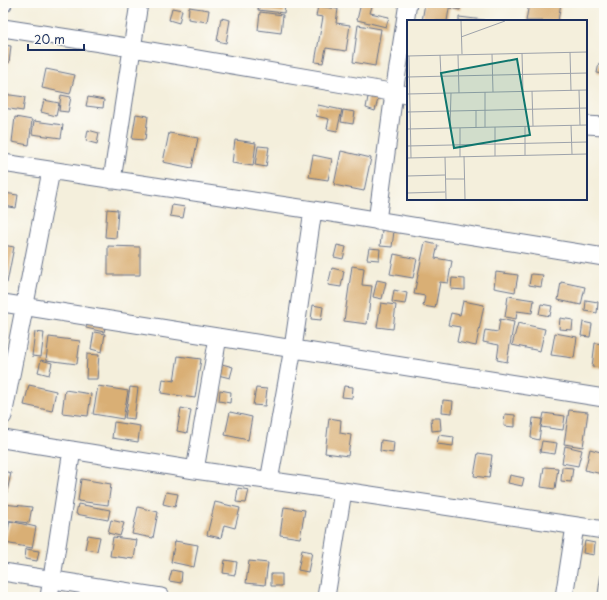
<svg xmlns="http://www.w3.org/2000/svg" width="607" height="600" font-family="'Playpen Sans',sans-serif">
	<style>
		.building { fill: #d9af75 }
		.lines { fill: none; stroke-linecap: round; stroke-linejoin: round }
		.street-casing { stroke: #67728a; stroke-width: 19 }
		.street { stroke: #fff; stroke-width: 17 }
		.inset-road { fill: none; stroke: #9da2aa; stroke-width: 1 }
		.view { fill: #0f766e; fill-opacity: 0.15; stroke: #0f766e; stroke-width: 2 }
		.inset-edge { fill: none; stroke: #1b2f5e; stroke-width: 2 }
	</style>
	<rect width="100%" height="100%" fill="#fdfcf7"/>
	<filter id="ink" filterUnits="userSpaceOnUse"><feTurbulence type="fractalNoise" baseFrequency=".025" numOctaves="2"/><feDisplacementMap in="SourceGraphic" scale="8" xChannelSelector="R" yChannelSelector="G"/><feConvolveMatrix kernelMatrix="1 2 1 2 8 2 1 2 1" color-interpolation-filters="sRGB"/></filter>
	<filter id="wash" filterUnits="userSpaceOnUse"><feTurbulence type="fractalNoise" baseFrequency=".012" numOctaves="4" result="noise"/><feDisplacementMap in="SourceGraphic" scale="16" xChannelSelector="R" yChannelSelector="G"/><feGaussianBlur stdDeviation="0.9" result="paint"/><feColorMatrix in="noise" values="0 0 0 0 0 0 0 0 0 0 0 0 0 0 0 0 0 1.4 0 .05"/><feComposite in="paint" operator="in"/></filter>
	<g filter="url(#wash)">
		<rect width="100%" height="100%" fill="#f4efdc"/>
		<g id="blocks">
			<path class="building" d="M 221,3 L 239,3 L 239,5 L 221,4 Z
				M 259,3 L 285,3 L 284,13 L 258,10 Z
				M 361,3 L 373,3 L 370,13 L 389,17 L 386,27 L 357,20 Z
				M 425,3 L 450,3 L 447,21 L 422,21 Z
				M 451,3 L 461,3 L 460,10 L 450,8 Z
				M 529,3 L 561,3 L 558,21 L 526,21 Z
				M 318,6 L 338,9 L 336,23 L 350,25 L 346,51 L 326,48 L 323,63 L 315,62 L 323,17 L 316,16 Z
				M 189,7 L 209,10 L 207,22 L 188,19 Z
				M 172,8 L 182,10 L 179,23 L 169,20 Z
				M 260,12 L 283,15 L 281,33 L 258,30 Z
				M 459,17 L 484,20 L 484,21 L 459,21 Z
				M 221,18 L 230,20 L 226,43 L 217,41 Z
				M 358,25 L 381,29 L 375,66 L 353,62 Z
				M 3,45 L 11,46 L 9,63 L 3,62 Z
				M 599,63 L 604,64 L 604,74 L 597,73 Z
				M 46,69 L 75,75 L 70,94 L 42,88 Z
				M 3,94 L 25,97 L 23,111 L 3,108 Z
				M 61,95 L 71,97 L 68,112 L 59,111 Z
				M 88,97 L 104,100 L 103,108 L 86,106 Z
				M 368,97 L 378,99 L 375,111 L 366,108 Z
				M 44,100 L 59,103 L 56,116 L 41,112 Z
				M 318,105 L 342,110 L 337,131 L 327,129 L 329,119 L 316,116 Z
				M 343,110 L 355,112 L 353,124 L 341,122 Z
				M 136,114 L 148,116 L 145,140 L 132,139 Z
				M 15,117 L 32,120 L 29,145 L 12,142 Z
				M 34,121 L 63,125 L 61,138 L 32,134 Z
				M 88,130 L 99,133 L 97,144 L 86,141 Z
				M 169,133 L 198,138 L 192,168 L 163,162 Z
				M 235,140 L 256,143 L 253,166 L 232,163 Z
				M 258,146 L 269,147 L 266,167 L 255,165 Z
				M 341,151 L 371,158 L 364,191 L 334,185 Z
				M 313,155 L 332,159 L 328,180 L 309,177 Z
				M 4,193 L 18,195 L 16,208 L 3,206 Z
				M 172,205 L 185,207 L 183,218 L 170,216 Z
				M 107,209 L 118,210 L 116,238 L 105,237 Z
				M 382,230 L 394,231 L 392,247 L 380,246 Z
				M 425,242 L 438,245 L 435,258 L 452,261 L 448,283 L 440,282 L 435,308 L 423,306 L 425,296 L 414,294 Z
				M 3,245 L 14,247 L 7,283 L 3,282 Z
				M 337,245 L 346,247 L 343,259 L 334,257 Z
				M 108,246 L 140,247 L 140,275 L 108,275 Z
				M 369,248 L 380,249 L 379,260 L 367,259 Z
				M 394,254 L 417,259 L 413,278 L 390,274 Z
				M 352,266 L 364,268 L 362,285 L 372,286 L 367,324 L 344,321 Z
				M 332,268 L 344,271 L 341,287 L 328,285 Z
				M 496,272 L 518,275 L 515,292 L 494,288 Z
				M 531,274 L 543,275 L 541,287 L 529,285 Z
				M 452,278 L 465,279 L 465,290 L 451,289 Z
				M 377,280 L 386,282 L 382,299 L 373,297 Z
				M 561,282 L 585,287 L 581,305 L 558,300 Z
				M 394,290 L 407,293 L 405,304 L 392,302 Z
				M 508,296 L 534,300 L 532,313 L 517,311 L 516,319 L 505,317 Z
				M 586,300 L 598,302 L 597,313 L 585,311 Z
				M 463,301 L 484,305 L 476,346 L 457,342 L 460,327 L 448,325 L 451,313 L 460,315 Z
				M 381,303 L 396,305 L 393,329 L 377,327 Z
				M 541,304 L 552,306 L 550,316 L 539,314 Z
				M 313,305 L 323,307 L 321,320 L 311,319 Z
				M 88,315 L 107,319 L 104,332 L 86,328 Z
				M 560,318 L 573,320 L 572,330 L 559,329 Z
				M 500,319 L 514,322 L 507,362 L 497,360 L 499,345 L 483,342 L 485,330 L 498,332 Z
				M 583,322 L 592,324 L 590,337 L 581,336 Z
				M 518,323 L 545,329 L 540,351 L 512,345 Z
				M 35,332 L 44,333 L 41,357 L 32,356 Z
				M 94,332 L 105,334 L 102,352 L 91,349 Z
				M 555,333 L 577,337 L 574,358 L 551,355 Z
				M 49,337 L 80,341 L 77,364 L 46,360 Z
				M 595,343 L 604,344 L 604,368 L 592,367 Z
				M 87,354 L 99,355 L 97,379 L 86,379 Z
				M 178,356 L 201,359 L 195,398 L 161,393 L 163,379 L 174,381 Z
				M 41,360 L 52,363 L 49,375 L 38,372 Z
				M 222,364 L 233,367 L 230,378 L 218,375 Z
				M 29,385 L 56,391 L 52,411 L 24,405 Z
				M 98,386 L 128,391 L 123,419 L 93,414 Z
				M 344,386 L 353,387 L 352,398 L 342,397 Z
				M 130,387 L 138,388 L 134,419 L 125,418 Z
				M 256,388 L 267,389 L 265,406 L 253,405 Z
				M 65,390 L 91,394 L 88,416 L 62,413 Z
				M 220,390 L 231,392 L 230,403 L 219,401 Z
				M 443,400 L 453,401 L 452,413 L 442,412 Z
				M 181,408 L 191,410 L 187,433 L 177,431 Z
				M 569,410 L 588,412 L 583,447 L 564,444 Z
				M 230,412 L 252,417 L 248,440 L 225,435 Z
				M 544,413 L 565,416 L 563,430 L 541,427 Z
				M 505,414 L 515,415 L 515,427 L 504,426 Z
				M 329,418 L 341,420 L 340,433 L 351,435 L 348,456 L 325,453 Z
				M 431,418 L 440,418 L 441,430 L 432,431 Z
				M 533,418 L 542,419 L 539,440 L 531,438 Z
				M 114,422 L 140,426 L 138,442 L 112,438 Z
				M 439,435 L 454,437 L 453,446 L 437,444 Z
				M 381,440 L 394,442 L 393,453 L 380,451 Z
				M 542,441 L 557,443 L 555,454 L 540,452 Z
				M 565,446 L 582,450 L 578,466 L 562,463 Z
				M 590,449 L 604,453 L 604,466 L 602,474 L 585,470 Z
				M 478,453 L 492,455 L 489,478 L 474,476 Z
				M 544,467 L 558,468 L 555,489 L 541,487 Z
				M 562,467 L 573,468 L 571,482 L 561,481 Z
				M 3,471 L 11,473 L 7,492 L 3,491 Z
				M 510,475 L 524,478 L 522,486 L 508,483 Z
				M 81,479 L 111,484 L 108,505 L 78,501 Z
				M 238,488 L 249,490 L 246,503 L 236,502 Z
				M 166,492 L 178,494 L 175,507 L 163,504 Z
				M 215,502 L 240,508 L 235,528 L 224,525 L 221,538 L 207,535 Z
				M 3,504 L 32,507 L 29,523 L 3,520 Z
				M 78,504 L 110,510 L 108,520 L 76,514 Z
				M 138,507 L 158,512 L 153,538 L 132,534 Z
				M 284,507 L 305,510 L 300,538 L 280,535 Z
				M 111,520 L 124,523 L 120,536 L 108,533 Z
				M 10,521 L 36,527 L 32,548 L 5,543 Z
				M 88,535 L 100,537 L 97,551 L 85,549 Z
				M 113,537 L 137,540 L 134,559 L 110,556 Z
				M 175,541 L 198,545 L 194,567 L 171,562 Z
				M 585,541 L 595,543 L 594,555 L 583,553 Z
				M 26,549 L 39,551 L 37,561 L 25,559 Z
				M 302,550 L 312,552 L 308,572 L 298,570 Z
				M 225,560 L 237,562 L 235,575 L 223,573 Z
				M 249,561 L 268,563 L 265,585 L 246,583 Z
				M 602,566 L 604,566 L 604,595 L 598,594 Z
				M 172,570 L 182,572 L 181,583 L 169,581 Z
				M 271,574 L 282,574 L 282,586 L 271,586 Z"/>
		</g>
	</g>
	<g filter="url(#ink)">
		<use href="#blocks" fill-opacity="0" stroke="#67728a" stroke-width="1"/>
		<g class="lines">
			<defs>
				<path id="street" d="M 3,4 L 3,3
					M 3,28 L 133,48 L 408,95
					M 586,125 L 604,126
					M 3,163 L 313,210 L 604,257
					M 112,180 L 139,3
					M 377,221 L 394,93 L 408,3
					M 3,303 L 604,398
					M 3,416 L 51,171
					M 3,439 L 195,470 L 343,491 L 604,530
					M 195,470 L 218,337
					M 269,481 L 293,348 L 313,210
					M 3,572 L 161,597
					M 49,597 L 72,450
					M 326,597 L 343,491
					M 564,597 L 575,526"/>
			</defs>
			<use href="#street" class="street-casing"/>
			<use href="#street" class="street"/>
		</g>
	</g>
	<g transform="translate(407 20)">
		<rect width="180" height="180" fill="#f4efdc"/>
		<path class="inset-road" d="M 54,1 L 55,34M 54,17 L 98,1M 163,32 L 164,71M 115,33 L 116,72M 85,34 L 86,72M 33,35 L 34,56M 51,35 L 52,73M 0,36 L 180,32M 2,36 L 4,138M 0,57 L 180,53M 172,70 L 173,105M 125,71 L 126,106M 78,72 L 78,107M 0,74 L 180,70M 69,90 L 69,108M 0,92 L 180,88M 164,105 L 165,134M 118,106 L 118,135M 88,107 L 88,136M 43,108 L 44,73M 53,108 L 53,137M 0,109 L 180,105M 0,126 L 180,122M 57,136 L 58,179M 38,137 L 39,179M 0,138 L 180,134M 0,156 L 38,155M 38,159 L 57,159M 0,173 L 38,172"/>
		<path class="view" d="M 110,39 L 123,115 L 47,128 L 34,53 Z"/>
		<rect width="180" height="180" class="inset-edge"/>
	</g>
	<rect width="607" height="600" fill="none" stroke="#fdfcf7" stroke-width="16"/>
	<path d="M28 44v6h56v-6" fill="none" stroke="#1b2f5e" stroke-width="2"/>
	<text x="34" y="44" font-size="12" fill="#1b2f5e" stroke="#fdfcf7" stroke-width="3" paint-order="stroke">20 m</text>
</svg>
